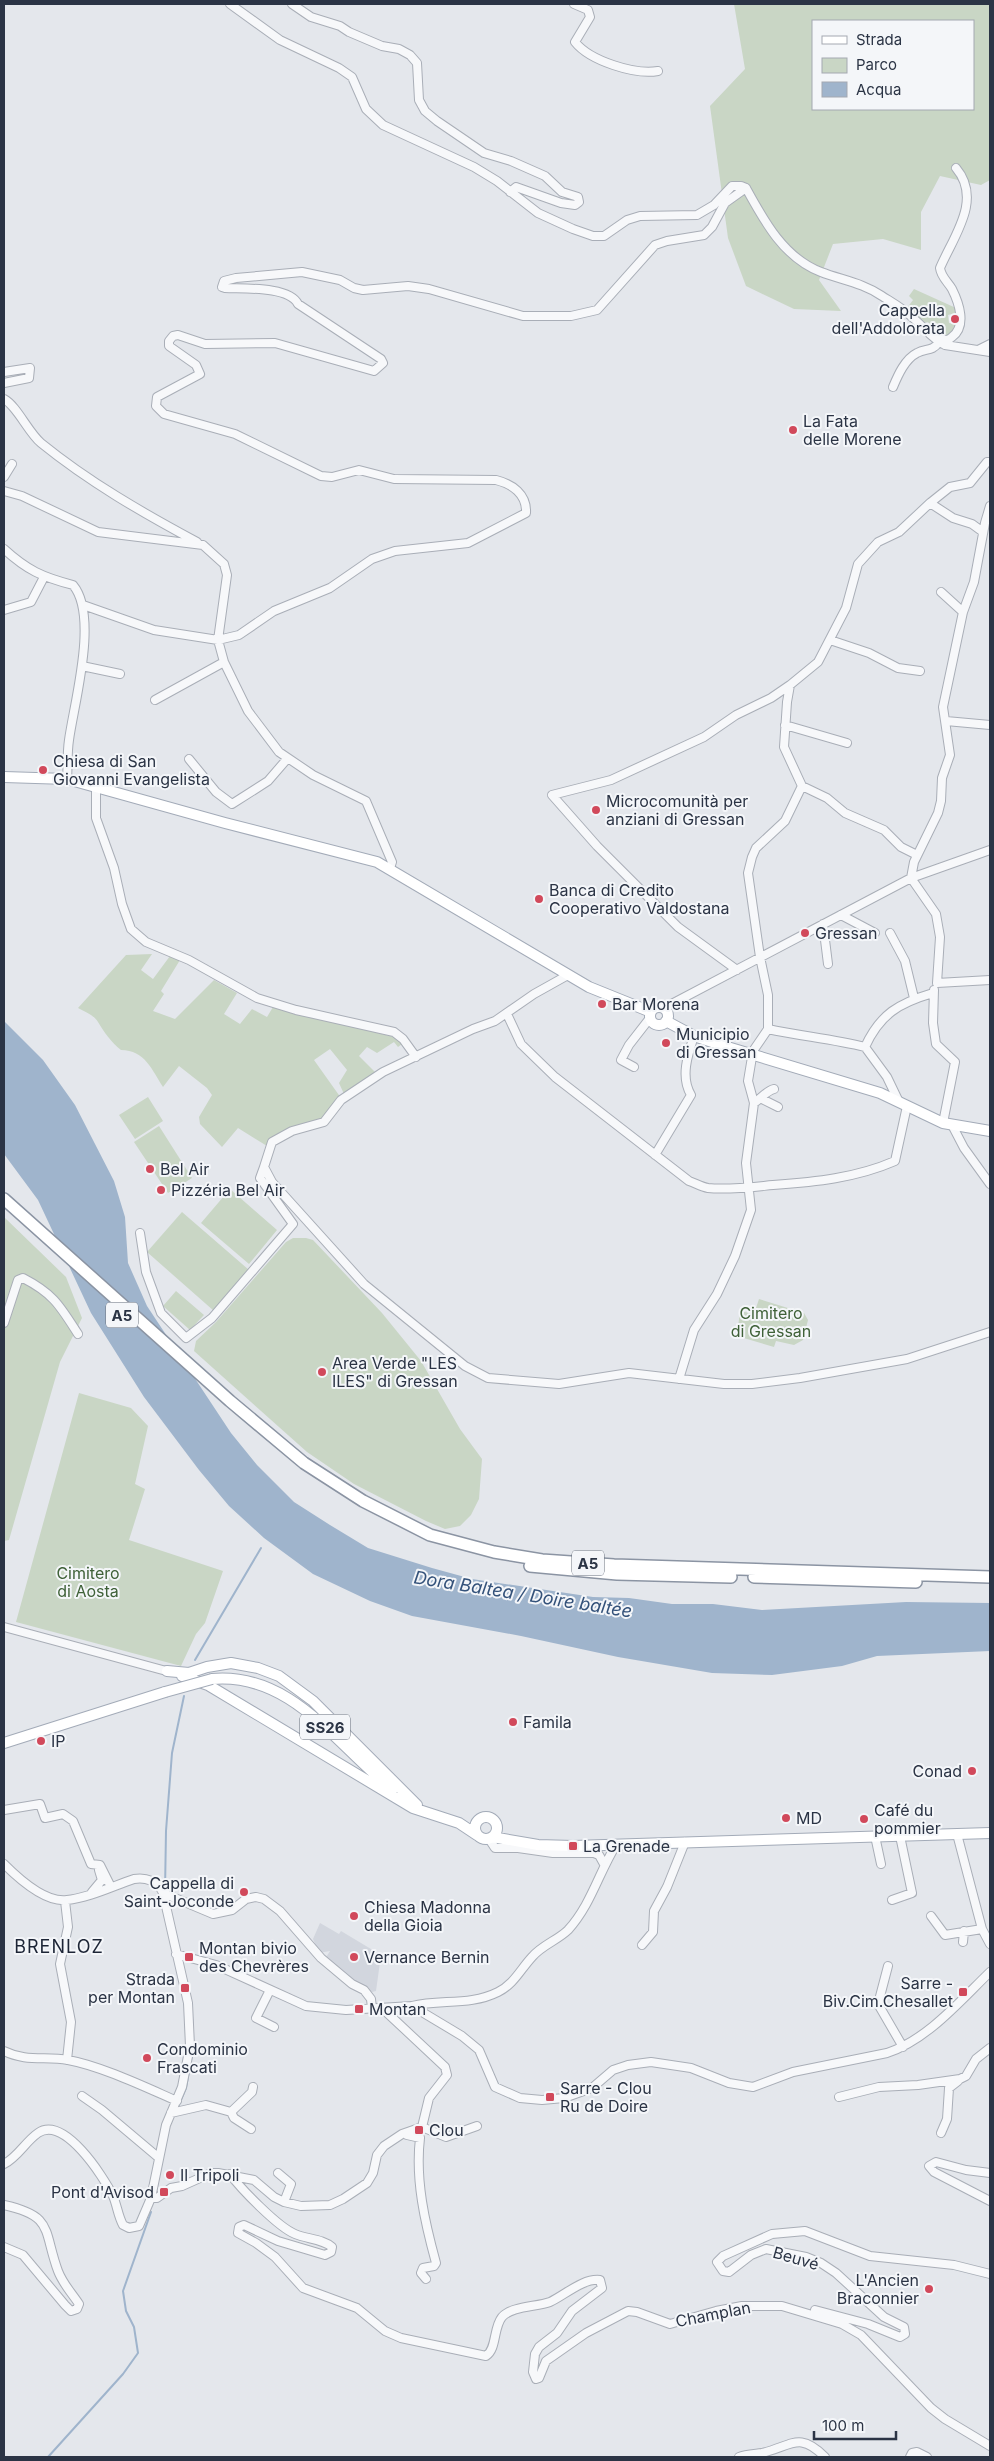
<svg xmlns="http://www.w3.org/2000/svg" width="994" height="2461" font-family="Inter,sans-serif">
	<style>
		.built { fill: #d2d6de }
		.green { fill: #c9d6c5; fill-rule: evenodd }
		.water { fill: #9fb4cc }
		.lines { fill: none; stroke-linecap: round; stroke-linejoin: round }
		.stream { stroke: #9fb4cc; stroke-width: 2 }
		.minor-casing { stroke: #a9aeb7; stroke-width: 10 }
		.major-casing { stroke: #a3abb8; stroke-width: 12 }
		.highway-casing { stroke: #8b94a3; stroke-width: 14 }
		.minor { stroke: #f7f8fa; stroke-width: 8 }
		.major { stroke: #fff; stroke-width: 10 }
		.highway { stroke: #fff; stroke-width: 11 }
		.major-bridge-casing { stroke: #a3abb8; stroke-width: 12; stroke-linecap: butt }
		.major-bridge { stroke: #fff; stroke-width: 10 }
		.poi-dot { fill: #d1495b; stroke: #f4f6f9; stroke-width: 2 }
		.labels { text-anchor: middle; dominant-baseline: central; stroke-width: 4; stroke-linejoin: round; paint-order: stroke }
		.shield { fill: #f4f6f9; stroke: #676e7b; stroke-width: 1 }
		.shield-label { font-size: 15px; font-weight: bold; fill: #2b3445 }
		.poi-label { font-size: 16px; fill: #2b3445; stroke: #f4f6f9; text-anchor: start }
		.park-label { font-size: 16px; fill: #3f6138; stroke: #f4f6f9 }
		.street-label { font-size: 16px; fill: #2b3445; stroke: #f4f6f9 }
		.water-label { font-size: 18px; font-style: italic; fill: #34527a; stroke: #f4f6f9 }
		.neighbourhood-label { font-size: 18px; letter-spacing: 1px; fill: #1d2536; stroke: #f4f6f9 }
	</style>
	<rect width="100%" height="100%" fill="#e4e7ec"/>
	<path class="built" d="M 320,1923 L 339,1934 L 341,1931 L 381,1955 L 376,1991 L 372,1992 L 352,1982 L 325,1959 L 330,1951 L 319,1953 L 313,1939 Z"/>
	<path class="green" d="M 734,4 L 990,4 L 990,180 L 981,185 L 940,176 L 921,212 L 921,250 L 883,239 L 833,244 L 819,280 L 841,311 L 794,309 L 746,286 L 728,238 L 710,106 L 745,69 ZM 813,21 L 973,21 L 973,109 L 813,109 Z
		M 914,289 L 956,308 L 956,313 L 948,315 L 949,323 L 958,324 L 956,330 L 947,337 L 937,334 L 928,322 L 924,323 L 907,308 L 913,300 L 909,296 Z
		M 152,954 L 141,970 L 153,979 L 170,956 L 180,960 L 161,991 L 164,994 L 153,1011 L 175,1019 L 214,980 L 237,993 L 224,1014 L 240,1024 L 252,1009 L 267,1017 L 273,1007 L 394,1037 L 402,1044 L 398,1047 L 394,1042 L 377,1053 L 367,1047 L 359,1056 L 376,1073 L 344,1094 L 339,1083 L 347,1070 L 330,1049 L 314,1060 L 341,1098 L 324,1119 L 277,1135 L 267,1146 L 238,1128 L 222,1147 L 200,1124 L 199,1117 L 212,1095 L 207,1088 L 179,1066 L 163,1087 C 152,1070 145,1050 121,1050 C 111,1042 104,1032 98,1022 C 94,1015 85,1012 78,1008 L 126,955 Z
		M 148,1097 L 163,1121 L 135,1139 L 119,1115 Z
		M 159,1126 L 192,1178 L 168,1193 L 134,1142 Z
		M 230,1189 L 277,1230 L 249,1264 L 201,1223 Z
		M 182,1212 L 249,1270 L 214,1311 L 147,1252 Z
		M 4,1217 L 66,1277 L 82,1318 L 60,1362 L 9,1540 L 4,1541 Z
		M 293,1238 L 306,1238 L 313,1240 L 382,1313 L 421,1361 L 460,1429 L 482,1459 L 479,1499 L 471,1515 L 460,1526 L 445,1529 L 426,1521 L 354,1484 L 307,1452 L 194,1351 L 196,1341 L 216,1322 L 286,1242 Z
		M 176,1291 L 204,1315 L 190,1330 L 163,1306 Z
		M 759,1299 L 804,1313 L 808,1320 L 803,1340 L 794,1345 L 776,1341 L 774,1347 L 737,1336 L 740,1311 L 754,1314 Z
		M 79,1393 L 131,1408 L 148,1426 L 135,1484 L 145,1489 L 129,1540 L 223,1571 L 205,1623 L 196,1634 L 181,1666 L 16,1622 Z"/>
	<path class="water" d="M 4,1021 L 43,1060 L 75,1105 L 114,1181 L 125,1217 L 128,1263 L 147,1306 L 231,1433 L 257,1465 L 294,1502 L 330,1525 L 368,1548 L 432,1568 L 472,1579 L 593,1597 L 629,1598 L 672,1604 L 713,1604 L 762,1610 L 906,1602 L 990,1603 L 990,1651 L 877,1656 L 842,1666 L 772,1675 L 712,1673 L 618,1657 L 521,1636 L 412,1616 L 370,1601 L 313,1574 L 264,1538 L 229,1506 L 199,1470 L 144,1397 L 91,1313 L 38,1200 L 4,1154 Z"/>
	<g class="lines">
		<path class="stream" d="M 195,1660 L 261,1548
			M 165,1891 L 166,1831 L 172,1753 L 184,1696
			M 191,2004 L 193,2032
			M 177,2109 L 186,2088 L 192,2054
			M 48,2457 L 123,2374 L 138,2353 L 134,2327 L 126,2311 L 123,2291 L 151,2212"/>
		<defs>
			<path id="minor" d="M 230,4 L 280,40 L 339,68 L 352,77 L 366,109 L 383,125 L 474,167 L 497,181 L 538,213 L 573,229 L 593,236 L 604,236 L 627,220 L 640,216 L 697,215 L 714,205 L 732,186 L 741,186 L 746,188 C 764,221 784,258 821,272 C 842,280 863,283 882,296 C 893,303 904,309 913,318 C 924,327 932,339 945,345 L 990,352
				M 292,4 L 311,17 L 340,26 L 349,32 L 382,46 L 399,49 L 410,55 L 417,63 L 419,100 L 425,111 L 437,121 L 484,153 L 511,161 L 545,176 L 562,192 L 578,197 L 579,202 L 575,205 L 561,203 L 516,187 L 510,192
				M 574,4 L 588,10 L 590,17 L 575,42 C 590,61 635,75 658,71
				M 938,336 C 943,340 947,342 952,337 C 967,326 959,303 952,289 C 948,282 941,277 940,268 C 953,237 983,200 956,168
				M 978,350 L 990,344
				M 4,372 L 30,368 L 29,378 L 4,383
				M 893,387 C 898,375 905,359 917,353 C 926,348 932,352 939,342
				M 4,399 C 17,406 28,432 41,443 C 89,482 143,513 197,542
				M 4,477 L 12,464
				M 4,491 L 22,496 L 98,532 L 203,545 L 224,564 L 227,575 L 218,640 L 239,635 L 274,611 L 330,588 L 372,559 L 395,551 L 468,543 L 526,513 C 527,494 512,484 496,480 L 394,479 L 359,470 L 332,477 L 321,476 L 235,434 L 164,414 L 156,406 L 157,397 L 200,374 L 196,365 L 169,346 L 169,341 L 173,336 L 178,335 L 205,344 L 275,343 L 374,371 L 383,363 L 381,359 L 298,304 C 289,286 243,289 225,288 L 222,287 L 224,281 L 236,278 L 302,272 L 340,280 L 354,288 L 363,290 L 408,286 L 429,289 L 523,316 L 571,316 L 597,310 L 655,245 L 667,241 L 704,235 L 712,227 L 725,203 L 746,188
				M 990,506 L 985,523 L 974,582 L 963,612 L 943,707 L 950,755 L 942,778 L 941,801 L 938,813 L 914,862 L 911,878 L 936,914 L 940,937 L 937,983 L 990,980
				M 983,532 L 972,524 L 953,518 L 930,503 L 950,487 L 970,483 L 987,462 L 990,462
				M 4,549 C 27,570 42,577 73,585 C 99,616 74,703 69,740 C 67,753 68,766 67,779
				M 941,592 L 963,612
				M 83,605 L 154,630 L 218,640 L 224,662 L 248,711 L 279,752 L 313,775 L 366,801 L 392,862 L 390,868
				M 4,610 L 31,602 L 44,577
				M 830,640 L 869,653 L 898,668 L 920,671
				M 82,666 L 120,674
				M 155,700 L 224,662
				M 946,721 L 990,725
				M 785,725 L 847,743
				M 189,759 L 216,792 L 232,804 L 268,781 L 287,759
				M 96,787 L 96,818 L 114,868 L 122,904 L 131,929 L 146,942 L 189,960 L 257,998 L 296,1010 L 394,1032 L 403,1039 L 416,1057
				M 917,855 L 901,847 L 884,830 L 845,813 L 827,798 L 802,786 L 784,747 L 787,702 L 790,685 L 818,662 L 846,608 L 858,564 L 878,542 L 899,532 L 930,503
				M 841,915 L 875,933
				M 823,924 L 828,964
				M 890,933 L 905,961 L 914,998
				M 737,970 L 678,927 L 597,846 L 552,795 L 611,780 L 704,737 L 736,715 L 771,698 L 790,685
				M 568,975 L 534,994 L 495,1021 L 473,1029 L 383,1072 L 341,1100 L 324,1122 L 292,1131 L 272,1142 L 264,1167 L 272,1182 L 364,1284 L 465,1366 L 488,1378 L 559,1384 L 629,1373 L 724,1384 L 752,1384 L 800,1378 L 907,1359 L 990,1332
				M 934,990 L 933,1023 L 936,1044 L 955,1062 L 943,1123
				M 664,1008 L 911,878 L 990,850
				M 507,1014 L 521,1044 L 555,1077 L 689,1181 C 695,1183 702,1187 708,1188 C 729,1190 752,1187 773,1185 C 815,1182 856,1178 895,1161 L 907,1106
				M 768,1029 C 800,1036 833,1039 865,1047
				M 634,1067 L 621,1060 L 629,1045 L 650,1018
				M 762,1099 L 778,1107
				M 899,1102 L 887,1077 L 865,1047 C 880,1014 899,1003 933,993
				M 754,1103 C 762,1098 766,1091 774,1089
				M 952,1125 L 964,1148 L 990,1184
				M 655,1155 L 691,1095 C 680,1077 688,1054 694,1036
				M 140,1233 L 146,1272 L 161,1313 L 186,1338 L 212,1318 L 293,1224 L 260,1178 L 264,1167
				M 4,1323 L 18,1280 L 23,1278 C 54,1294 60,1306 78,1334
				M 679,1379 L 694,1330 L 717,1294 L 735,1256 L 751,1210 L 746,1163 L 754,1103 L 748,1081 L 753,1051 L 768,1029 L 768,995 L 760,957 L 748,873 L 752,857 L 756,848 L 785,821 L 802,786
				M 4,1627 L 170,1672
				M 4,1810 L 40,1804 L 45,1818 L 63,1814 L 73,1821 L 91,1864 L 100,1865 L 111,1887
				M 957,1834 L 982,1929 L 990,1944
				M 875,1836 L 881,1864
				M 489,1839 L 495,1848 L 518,1848 L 553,1853 L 594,1853 L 599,1855 L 604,1864
				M 4,1864 C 18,1878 45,1903 67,1900 C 89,1898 113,1886 134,1879 C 146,1877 158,1881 163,1893 L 188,2003 L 190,2046 L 182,2087 L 166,2125 L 151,2198 L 139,2226 L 129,2228 L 123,2225 C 118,2216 117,2205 113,2196 C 103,2176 64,2115 38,2133 C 25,2142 18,2157 4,2164
				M 92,1892 L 102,1880 L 99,1870
				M 163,1893 L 213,1914 L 232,1910 L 246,1899 L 256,1897 L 264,1899 L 280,1911 L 321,1958 L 352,1984 L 364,1990 L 371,1999 L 372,2008
				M 892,1900 L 912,1893 L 900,1836
				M 65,1901 L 68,1927 L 60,1964 L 71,2022 L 67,2060
				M 931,1916 L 945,1935 L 982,1929
				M 963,1942 L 964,1931
				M 642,1945 L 653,1932 L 654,1911 L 667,1887 L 685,1842
				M 176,1954 L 216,1965 L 306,2006 L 346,2010 L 412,2006 L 462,2036 L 479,2050 L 495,2087 L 520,2098 L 542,2100 L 564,2098 L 592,2088 L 613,2070 L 628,2065 L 651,2062 L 691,2068 L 729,2083 L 753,2087 L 793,2072 L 887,2053 C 927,2040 960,2001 990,1972
				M 888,1966 L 878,2004 L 903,2047
				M 270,1990 L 256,2018 L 274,2027
				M 412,2006 C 441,1999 470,2006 498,1992 C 514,1984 520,1970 532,1957 C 542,1945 558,1940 568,1930 C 591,1905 599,1872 616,1845
				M 4,2051 C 26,2062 45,2056 68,2060 C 101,2066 145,2087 177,2101
				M 82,2096 L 102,2110 L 159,2158
				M 839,2097 L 879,2087 L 918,2085 L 960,2079 L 966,2076 L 976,2059 L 990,2048
				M 231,2112 L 234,2118 L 251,2129
				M 171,2113 L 206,2105 L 231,2112 L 252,2092 L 253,2087
				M 422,2127 L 446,2137 L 477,2126
				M 941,2133 L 947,2119 L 949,2088 L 958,2081
				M 407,2135 L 420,2138 C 415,2180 425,2223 436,2263 L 434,2266 L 423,2268 L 421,2273 L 426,2279
				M 278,2173 L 291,2184 L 284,2202
				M 990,2173 L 966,2170 L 936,2162 L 929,2166 L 934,2172 L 990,2201
				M 230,2174 C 241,2189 278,2227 295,2234 C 307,2239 323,2239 332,2247 L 331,2252 L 325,2255 L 278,2241 L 244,2225 L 239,2227 L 238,2233 L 256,2243 L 275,2257 L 303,2288 L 357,2308 L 385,2331 L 401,2338 L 486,2356 C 497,2349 493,2328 502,2317 C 512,2306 536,2307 550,2302 C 565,2295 583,2278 600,2280 L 602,2288 L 572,2311 L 557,2333 L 539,2347 L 535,2354 L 533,2372 L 536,2379 L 539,2378 L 546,2361 L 586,2333 L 628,2311 L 637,2312 L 670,2324 L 716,2311 L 742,2306 L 782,2306 L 842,2324 L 861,2335 L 931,2408 L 945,2419 L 990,2446
				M 151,2198 L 157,2198 L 171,2188 L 182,2186 L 211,2173 L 218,2173 L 254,2180 L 274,2197 L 284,2202 L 301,2206 L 330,2205 L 343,2199 L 367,2183 L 373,2173 L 377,2155 L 384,2146 L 402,2134 L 422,2127 L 429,2098 L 447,2075 L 445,2067 L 383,2009
				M 4,2205 C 54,2216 43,2230 58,2271 C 63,2284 71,2292 79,2304 L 77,2309 L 71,2311 L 65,2305 L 23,2255 L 4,2247
				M 815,2310 L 868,2324 L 900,2337 L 905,2334 L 904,2327 L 884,2317 L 836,2273 L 821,2263 L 806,2257 L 766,2249 L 751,2255 L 729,2272 L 723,2271 L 717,2262 L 723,2256 L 772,2234 L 805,2231 L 870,2256 L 954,2265 L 990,2274
				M 739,2457 C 746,2454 755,2454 762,2453 C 792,2446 799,2431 825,2457
				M 910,2457 L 912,2453 L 917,2452 L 927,2457"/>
			<path id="major" d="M 4,777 L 67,779 L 225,823 L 377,862 L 589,987 L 651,1012
				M650 1016a9 9 0 1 1 18 0a9 9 0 1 1-18 0Z
				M 666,1021 L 694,1036 L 724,1046 L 880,1093 L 943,1123 L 990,1131
				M 167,1671 L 189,1673 L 207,1667 L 231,1663 L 258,1668 L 279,1676 L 313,1701 L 417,1805
				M 182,1676 L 208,1685 L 413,1808 L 459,1823 L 477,1835
				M 212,1679 C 292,1672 336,1745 392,1789
				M 4,1743 L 165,1692
				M475 1828a11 11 0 1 1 22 0a11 11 0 1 1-22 0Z
				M 492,1837 L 538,1845 L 573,1846 L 990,1833"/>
			<path id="highway" d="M 4,1199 L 230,1401 L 304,1463 L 363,1501 L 430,1535 L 494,1552 L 542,1560 L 614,1565 L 990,1577
				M 530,1566 L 617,1574 L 731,1577
				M 754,1577 L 916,1582"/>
		</defs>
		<use href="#minor" class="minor-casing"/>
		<use href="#major" class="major-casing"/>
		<use href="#highway" class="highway-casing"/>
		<use href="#minor" class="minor"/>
		<use href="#major" class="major"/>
		<use href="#highway" class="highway"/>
		<defs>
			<path id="major-bridge" d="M 165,1692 L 212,1679"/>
		</defs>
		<use href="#major-bridge" class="major-bridge-casing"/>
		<use href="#major-bridge" class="major-bridge"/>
	</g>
	<g class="poi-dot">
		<circle cx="955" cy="319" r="5"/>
		<circle cx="793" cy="430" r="5"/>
		<circle cx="43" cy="770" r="5"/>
		<circle cx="596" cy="810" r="5"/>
		<circle cx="539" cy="899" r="5"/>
		<circle cx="805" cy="933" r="5"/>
		<circle cx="602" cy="1004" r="5"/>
		<circle cx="666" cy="1043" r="5"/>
		<circle cx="150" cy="1169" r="5"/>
		<circle cx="161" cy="1190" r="5"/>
		<circle cx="322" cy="1372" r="5"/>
		<circle cx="513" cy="1722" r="5"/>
		<circle cx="41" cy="1741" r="5"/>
		<circle cx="972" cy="1771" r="5"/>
		<circle cx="786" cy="1818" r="5"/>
		<circle cx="864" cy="1819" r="5"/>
		<rect x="568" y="1841" width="10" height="10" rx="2.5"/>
		<circle cx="244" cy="1892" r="5"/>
		<circle cx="354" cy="1916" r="5"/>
		<rect x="184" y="1952" width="10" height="10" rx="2.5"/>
		<circle cx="354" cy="1957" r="5"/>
		<rect x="180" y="1983" width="10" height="10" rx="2.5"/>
		<rect x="958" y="1987" width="10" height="10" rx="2.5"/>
		<rect x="354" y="2004" width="10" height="10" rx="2.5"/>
		<circle cx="147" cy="2058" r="5"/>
		<rect x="545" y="2092" width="10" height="10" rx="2.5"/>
		<rect x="414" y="2125" width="10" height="10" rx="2.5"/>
		<circle cx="170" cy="2175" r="5"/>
		<rect x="159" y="2187" width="10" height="10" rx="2.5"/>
		<circle cx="929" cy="2289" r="5"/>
	</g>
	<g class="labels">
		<g class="shield">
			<rect x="106" y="1302.5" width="32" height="25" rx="4"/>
			<rect x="572" y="1550.5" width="32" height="25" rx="4"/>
			<rect x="300" y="1714.5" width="50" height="25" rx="4"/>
		</g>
		<g class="shield-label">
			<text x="122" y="1315">A5</text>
			<text x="588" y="1563">A5</text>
			<text x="325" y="1727">SS26</text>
		</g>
		<g class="poi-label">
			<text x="945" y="310" text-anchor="end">Cappella<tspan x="945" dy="18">dell'Addolorata</tspan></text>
			<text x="803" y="421">La Fata<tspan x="803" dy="18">delle Morene</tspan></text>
			<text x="53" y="761">Chiesa di San<tspan x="53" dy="18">Giovanni Evangelista</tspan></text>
			<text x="606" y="801">Microcomunità per<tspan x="606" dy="18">anziani di Gressan</tspan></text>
			<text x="549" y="890">Banca di Credito<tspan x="549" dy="18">Cooperativo Valdostana</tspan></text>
			<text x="815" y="933">Gressan</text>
			<text x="612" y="1004">Bar Morena</text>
			<text x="676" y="1034">Municipio<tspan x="676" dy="18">di Gressan</tspan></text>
			<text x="160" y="1169">Bel Air</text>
			<text x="171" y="1190">Pizzéria Bel Air</text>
			<text x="332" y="1363">Area Verde "LES<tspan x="332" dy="18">ILES" di Gressan</tspan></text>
			<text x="523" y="1722">Famila</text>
			<text x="51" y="1741">IP</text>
			<text x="962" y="1771" text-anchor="end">Conad</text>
			<text x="874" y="1810">Café du<tspan x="874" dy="18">pommier</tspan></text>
			<text x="796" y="1818">MD</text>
			<text x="583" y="1846">La Grenade</text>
			<text x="234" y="1883" text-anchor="end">Cappella di<tspan x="234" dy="18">Saint-Joconde</tspan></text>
			<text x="364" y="1907">Chiesa Madonna<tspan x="364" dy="18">della Gioia</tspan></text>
			<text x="199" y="1948">Montan bivio<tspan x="199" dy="18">des Chevrères</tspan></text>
			<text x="364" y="1957">Vernance Bernin</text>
			<text x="175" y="1979" text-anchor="end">Strada<tspan x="175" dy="18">per Montan</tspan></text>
			<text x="953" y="1983" text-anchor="end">Sarre -<tspan x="953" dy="18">Biv.Cim.Chesallet</tspan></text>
			<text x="369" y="2009">Montan</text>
			<text x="157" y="2049">Condominio<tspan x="157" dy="18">Frascati</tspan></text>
			<text x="560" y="2088">Sarre - Clou<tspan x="560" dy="18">Ru de Doire</tspan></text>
			<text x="429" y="2130">Clou</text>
			<text x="180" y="2175">Il Tripoli</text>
			<text x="154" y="2192" text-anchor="end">Pont d'Avisod</text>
			<text x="919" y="2280" text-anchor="end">L'Ancien<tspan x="919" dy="18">Braconnier</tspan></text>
		</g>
		<g class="park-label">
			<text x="771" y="1313">Cimitero<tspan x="771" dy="18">di Gressan</tspan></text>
			<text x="88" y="1573">Cimitero<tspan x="88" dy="18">di Aosta</tspan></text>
		</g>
		<g class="street-label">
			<text transform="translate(796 2258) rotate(16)">Beuvé</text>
			<text transform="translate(713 2314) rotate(-11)">Champlan</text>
		</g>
		<g class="water-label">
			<text transform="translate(523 1594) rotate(9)">Dora Baltea / Doire baltée</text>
		</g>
		<g class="neighbourhood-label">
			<text x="59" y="1946">BRENLOZ</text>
		</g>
	</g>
	<rect width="994" height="2461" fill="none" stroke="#2b3445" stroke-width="10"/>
	<rect x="812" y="20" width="162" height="90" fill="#f4f6f9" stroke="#a4a8b1"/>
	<rect x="822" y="36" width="25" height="8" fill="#ffffff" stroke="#a4a8b1"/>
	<text x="856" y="45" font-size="15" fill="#2b3445">Strada</text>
	<rect x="822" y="58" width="25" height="15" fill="#c9d6c5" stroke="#a4a8b1"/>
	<text x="856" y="70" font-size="15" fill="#2b3445">Parco</text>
	<rect x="822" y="82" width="25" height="15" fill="#9fb4cc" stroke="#a4a8b1"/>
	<text x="856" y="95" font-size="15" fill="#2b3445">Acqua</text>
	<path d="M814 2431v8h82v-8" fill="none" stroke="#2b3445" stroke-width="2.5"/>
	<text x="822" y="2431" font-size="15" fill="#2b3445" stroke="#f4f6f9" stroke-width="4" paint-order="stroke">100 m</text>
</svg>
